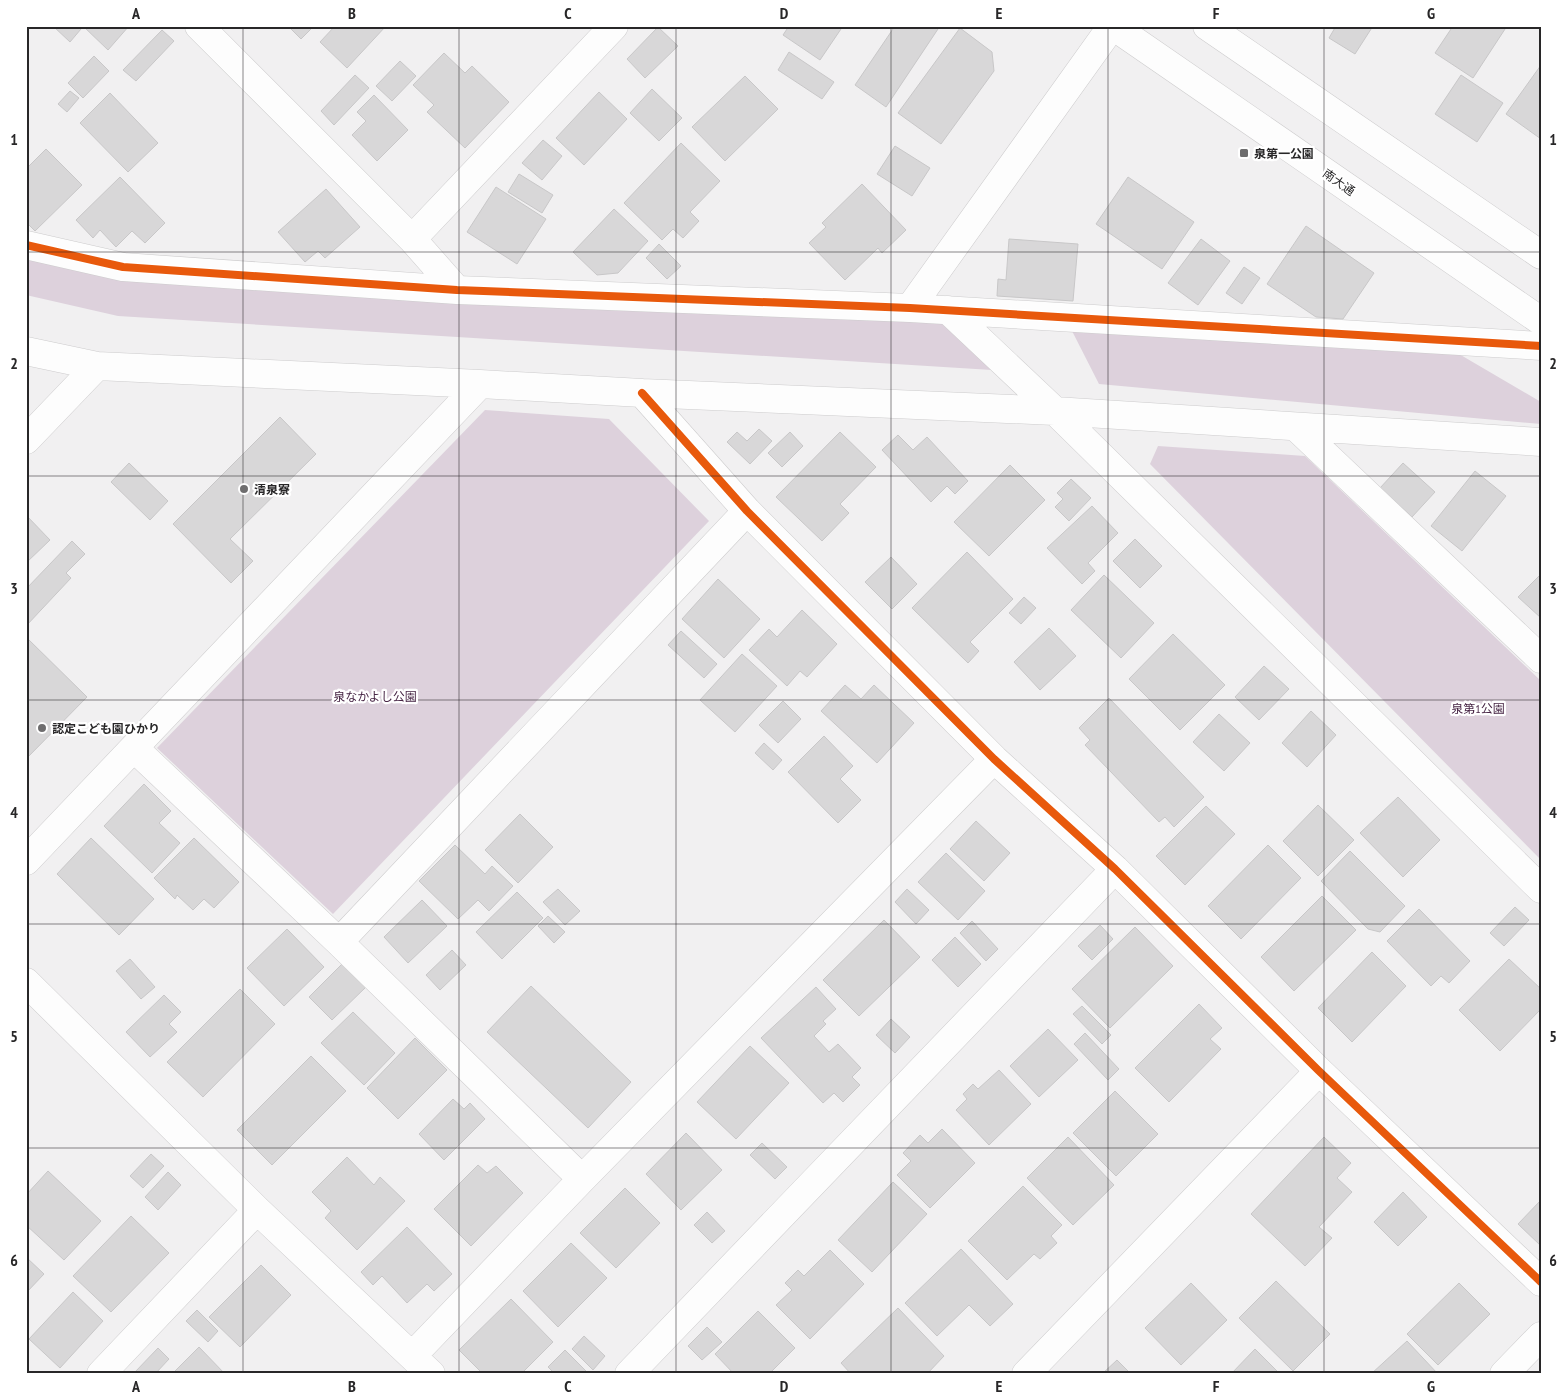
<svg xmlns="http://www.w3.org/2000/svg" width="1567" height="1400" font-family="'PT Sans Narrow','Noto Sans JP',sans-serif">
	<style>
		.green { fill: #ddd1dc }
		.building { fill: #d8d7d8; stroke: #c8c7c8 }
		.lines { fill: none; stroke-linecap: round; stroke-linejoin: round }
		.minor-casing { stroke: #cdcccd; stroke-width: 29 }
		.tertiary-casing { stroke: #cdcccd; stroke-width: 29 }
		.minor { stroke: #fdfdfd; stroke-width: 28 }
		.tertiary { stroke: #fdfdfd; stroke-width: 28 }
		.cycleway-casing { stroke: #fff; stroke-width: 11 }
		.cycleway { stroke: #e8590c; stroke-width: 8 }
		.grid { fill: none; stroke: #282728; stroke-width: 1; stroke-opacity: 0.55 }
		.poi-dot { fill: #6e6d6e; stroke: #fff; stroke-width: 2 }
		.labels { text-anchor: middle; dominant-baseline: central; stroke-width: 4.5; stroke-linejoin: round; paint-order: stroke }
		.poi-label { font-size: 12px; font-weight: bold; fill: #282728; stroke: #fff; text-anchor: start }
		.street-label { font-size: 12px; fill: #282728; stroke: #fff }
		.park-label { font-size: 12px; fill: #462444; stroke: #fff }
		.neatline { fill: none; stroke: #282728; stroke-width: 2 }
		.grid-label { font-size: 16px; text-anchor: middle; font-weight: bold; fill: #282728 }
	</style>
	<rect width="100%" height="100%" fill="#f1f0f1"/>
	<path class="green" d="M 26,254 L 944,321 L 992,370 L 118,316 L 26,295 Z
		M 1071,329 L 1459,354 L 1541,402 L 1541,424 L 1099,384 Z
		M 485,410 L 609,419 L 709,521 L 333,914 L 157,748 Z
		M 1158,446 L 1305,456 L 1541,681 L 1541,860 L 1150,464 Z"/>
	<path class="building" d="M 53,26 L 78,26 L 81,29 L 70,42 Z
		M 83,26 L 129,26 L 108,50 Z
		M 288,26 L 314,26 L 301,39 Z
		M 335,26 L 386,26 L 347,68 L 320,42 Z
		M 789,26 L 843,26 L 820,60 L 783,35 Z
		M 895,26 L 940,26 L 886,107 L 855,85 Z
		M 1336,26 L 1373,26 L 1355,54 L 1329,38 Z
		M 1453,26 L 1507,26 L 1473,78 L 1435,53 Z
		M 658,27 L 678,46 L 645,78 L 627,59 Z
		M 960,28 L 992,52 L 994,71 L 941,144 L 898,113 Z
		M 162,30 L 174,41 L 136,81 L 123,70 Z
		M 789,52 L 834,82 L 822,99 L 778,70 Z
		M 444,53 L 465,73 L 472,66 L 509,102 L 465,148 L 427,112 L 434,105 L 413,85 Z
		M 94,56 L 109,71 L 83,98 L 68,83 Z
		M 400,61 L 416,76 L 392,101 L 376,86 Z
		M 1541,65 L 1541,139 L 1506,114 Z
		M 355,75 L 369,88 L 334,125 L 321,111 Z
		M 1461,75 L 1503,103 L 1477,142 L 1435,114 Z
		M 745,76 L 778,109 L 725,161 L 692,127 Z
		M 652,89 L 682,118 L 659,141 L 630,113 Z
		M 70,91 L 79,98 L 67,112 L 58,104 Z
		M 599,92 L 627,119 L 584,165 L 556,138 Z
		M 110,93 L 158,143 L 128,172 L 80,123 Z
		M 374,95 L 408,130 L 377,161 L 352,135 L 366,121 L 357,112 Z
		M 543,140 L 562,156 L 542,180 L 522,163 Z
		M 681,143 L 720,181 L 690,212 L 699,221 L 683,238 L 673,229 L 662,240 L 624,203 Z
		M 895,146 L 930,168 L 912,196 L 877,174 Z
		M 46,149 L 82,185 L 35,231 L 26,222 L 26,169 Z
		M 519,174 L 553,195 L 542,213 L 508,192 Z
		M 120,177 L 165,223 L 145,243 L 132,231 L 116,247 L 100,230 L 93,238 L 76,220 Z
		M 1128,177 L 1194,222 L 1162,269 L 1096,224 Z
		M 862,184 L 906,230 L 882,253 L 878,248 L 845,280 L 809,243 L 826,227 L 822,223 Z
		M 496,187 L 546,219 L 517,264 L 467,232 Z
		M 326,189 L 360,227 L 325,258 L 318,251 L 305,262 L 278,232 Z
		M 614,209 L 648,241 L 618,273 L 597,275 L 573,252 Z
		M 1306,226 L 1374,273 L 1343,319 L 1316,317 L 1267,284 Z
		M 1009,239 L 1078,244 L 1073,301 L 997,296 L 998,279 L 1006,280 Z
		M 1201,239 L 1230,261 L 1198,305 L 1168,283 Z
		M 659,244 L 681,266 L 667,279 L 646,258 Z
		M 1244,267 L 1260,278 L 1242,304 L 1226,293 Z
		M 280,417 L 316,454 L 230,539 L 253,561 L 231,583 L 173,524 Z
		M 759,429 L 772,441 L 750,464 L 727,442 L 737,432 L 747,441 Z
		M 790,432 L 803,446 L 782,467 L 768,453 Z
		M 840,432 L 876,467 L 840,504 L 849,513 L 822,541 L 776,497 Z
		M 898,435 L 913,450 L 927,437 L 968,481 L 955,494 L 947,486 L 931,502 L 882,450 Z
		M 129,463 L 168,501 L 150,520 L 111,482 Z
		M 1403,463 L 1435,492 L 1412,517 L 1380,488 Z
		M 1010,465 L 1045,500 L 989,556 L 954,522 Z
		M 1475,471 L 1506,496 L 1462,551 L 1431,526 Z
		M 1071,479 L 1091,498 L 1069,521 L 1055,507 L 1063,499 L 1057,493 Z
		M 1092,506 L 1118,533 L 1088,563 L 1095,571 L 1082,584 L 1047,548 Z
		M 26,515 L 50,540 L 26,563 Z
		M 1135,539 L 1162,566 L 1140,588 L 1113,561 Z
		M 72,541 L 85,554 L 66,573 L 71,578 L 26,626 L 26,589 Z
		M 967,552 L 1013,599 L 970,642 L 979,651 L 968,663 L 912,608 Z
		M 891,557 L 917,584 L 892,609 L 865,582 Z
		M 1541,574 L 1541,618 L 1518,597 Z
		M 1104,575 L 1154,623 L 1121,658 L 1071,610 Z
		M 718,579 L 760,619 L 724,658 L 682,619 Z
		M 1024,597 L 1036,608 L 1021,624 L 1009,613 Z
		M 802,610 L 837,644 L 807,677 L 800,671 L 787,686 L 749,650 L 769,629 L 777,637 Z
		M 1049,628 L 1076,656 L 1040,690 L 1014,662 Z
		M 681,631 L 717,664 L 704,678 L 668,645 Z
		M 1173,634 L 1225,685 L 1180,730 L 1129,679 Z
		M 26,637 L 87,697 L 26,759 Z
		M 742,654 L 777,686 L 735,732 L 700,700 Z
		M 1264,666 L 1289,689 L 1259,720 L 1235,697 Z
		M 845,685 L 861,699 L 874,685 L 914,723 L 877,763 L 821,711 Z
		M 1109,698 L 1204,797 L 1174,827 L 1165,817 L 1159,822 L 1085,745 L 1090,740 L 1079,728 Z
		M 783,701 L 801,719 L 778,743 L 759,725 Z
		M 1311,711 L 1336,735 L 1307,767 L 1282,743 Z
		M 1219,714 L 1250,743 L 1224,771 L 1193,742 Z
		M 824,736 L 853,766 L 840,779 L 861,800 L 838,823 L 788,772 Z
		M 764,743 L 782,760 L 773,770 L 755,753 Z
		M 144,784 L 171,811 L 159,823 L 180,843 L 152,873 L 104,826 Z
		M 1398,797 L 1440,840 L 1403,877 L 1360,833 Z
		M 1318,805 L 1354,840 L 1318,876 L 1283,841 Z
		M 1206,806 L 1235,834 L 1185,885 L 1156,856 Z
		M 520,814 L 553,847 L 518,883 L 485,850 Z
		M 976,821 L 1010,853 L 984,881 L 950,849 Z
		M 91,838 L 154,899 L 119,935 L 57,874 Z
		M 194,838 L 239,882 L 214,908 L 204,899 L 193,910 L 177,895 L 175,899 L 154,878 Z
		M 455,845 L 485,874 L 492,866 L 513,886 L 489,911 L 478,900 L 458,919 L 419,881 Z
		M 1268,845 L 1301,878 L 1241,939 L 1208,906 Z
		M 1350,851 L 1405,906 L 1380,932 L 1368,929 L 1321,881 Z
		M 946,853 L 985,891 L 958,920 L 918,882 Z
		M 558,889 L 580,911 L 565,925 L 543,902 Z
		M 907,889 L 929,910 L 916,924 L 895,902 Z
		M 517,892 L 543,918 L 502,959 L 476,932 Z
		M 1322,896 L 1356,930 L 1294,991 L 1261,957 Z
		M 422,900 L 447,926 L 408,963 L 384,937 Z
		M 1515,907 L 1529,920 L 1504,946 L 1490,933 Z
		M 1419,909 L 1470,961 L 1449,983 L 1441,976 L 1431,986 L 1387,941 Z
		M 548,916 L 565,932 L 554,943 L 538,926 Z
		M 884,920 L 920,957 L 859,1016 L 823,980 Z
		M 972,921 L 998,949 L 986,961 L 960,933 Z
		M 1100,925 L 1113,939 L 1092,960 L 1078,946 Z
		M 1135,927 L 1173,966 L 1110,1028 L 1072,989 Z
		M 287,929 L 324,967 L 284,1006 L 247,968 Z
		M 955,937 L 981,964 L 958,987 L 932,960 Z
		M 452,950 L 466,965 L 440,990 L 426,975 Z
		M 1372,952 L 1406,986 L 1352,1042 L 1318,1008 Z
		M 130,959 L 155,987 L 141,999 L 116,971 Z
		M 1509,959 L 1541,989 L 1541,1009 L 1500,1051 L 1459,1010 Z
		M 343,963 L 366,987 L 332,1020 L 309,997 Z
		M 531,986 L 631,1082 L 588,1128 L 487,1032 Z
		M 816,987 L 836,1009 L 823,1021 L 826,1024 L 814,1036 L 829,1052 L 838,1044 L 861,1068 L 852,1077 L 860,1085 L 843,1102 L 834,1093 L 823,1103 L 761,1038 Z
		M 240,989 L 275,1024 L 203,1097 L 167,1062 Z
		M 164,995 L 181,1012 L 169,1024 L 177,1032 L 150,1057 L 126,1032 Z
		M 1199,1004 L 1222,1028 L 1210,1039 L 1221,1049 L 1169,1102 L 1135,1068 Z
		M 1082,1006 L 1111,1035 L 1102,1044 L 1073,1014 Z
		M 353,1012 L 395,1053 L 364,1085 L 321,1043 Z
		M 891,1019 L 910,1037 L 895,1053 L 876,1035 Z
		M 1048,1029 L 1078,1060 L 1039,1097 L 1010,1066 Z
		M 1085,1033 L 1119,1069 L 1108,1080 L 1074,1044 Z
		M 415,1038 L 447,1070 L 398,1119 L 367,1088 Z
		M 750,1046 L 789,1083 L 736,1139 L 697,1102 Z
		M 311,1056 L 346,1091 L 272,1165 L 237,1130 Z
		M 999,1070 L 1031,1104 L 989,1145 L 956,1110 L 967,1099 L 963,1094 L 973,1084 L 978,1089 Z
		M 1115,1091 L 1158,1134 L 1116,1176 L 1073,1133 Z
		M 453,1099 L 464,1109 L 470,1103 L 485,1119 L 444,1160 L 419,1134 Z
		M 942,1129 L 975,1163 L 930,1208 L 897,1175 L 911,1161 L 903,1153 L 920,1135 L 928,1143 Z
		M 686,1133 L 722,1170 L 681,1210 L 646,1174 Z
		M 1068,1137 L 1114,1185 L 1073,1225 L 1027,1178 Z
		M 1324,1137 L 1351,1163 L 1337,1178 L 1352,1192 L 1319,1227 L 1332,1238 L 1305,1266 L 1251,1214 Z
		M 762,1143 L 787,1167 L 775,1179 L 750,1155 Z
		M 151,1154 L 164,1166 L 143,1188 L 130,1176 Z
		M 347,1157 L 374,1185 L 380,1177 L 405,1201 L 357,1250 L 325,1218 L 331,1211 L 312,1192 Z
		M 478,1165 L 487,1173 L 496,1166 L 523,1193 L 471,1246 L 434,1209 Z
		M 48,1171 L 101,1221 L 64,1260 L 26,1225 L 26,1195 Z
		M 168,1172 L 181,1185 L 158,1210 L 145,1197 Z
		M 893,1182 L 927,1214 L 872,1272 L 838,1240 Z
		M 1023,1186 L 1062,1225 L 1051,1236 L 1057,1243 L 1040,1259 L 1034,1254 L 1007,1280 L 968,1241 Z
		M 625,1188 L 660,1223 L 616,1268 L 580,1233 Z
		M 1403,1192 L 1427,1217 L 1398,1246 L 1374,1222 Z
		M 1541,1200 L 1541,1246 L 1518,1224 Z
		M 707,1212 L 725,1231 L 712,1243 L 694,1225 Z
		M 131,1216 L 169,1253 L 111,1312 L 73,1276 Z
		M 407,1227 L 452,1274 L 434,1291 L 427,1284 L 407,1303 L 382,1276 L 373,1285 L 361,1272 Z
		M 571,1243 L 607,1278 L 558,1327 L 523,1291 Z
		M 961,1249 L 1013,1304 L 990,1326 L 969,1305 L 937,1336 L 905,1303 Z
		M 830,1250 L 864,1284 L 810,1339 L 776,1305 L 792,1290 L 785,1283 L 798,1270 L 804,1276 Z
		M 26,1257 L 44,1274 L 26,1293 Z
		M 261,1265 L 291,1295 L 240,1347 L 209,1317 Z
		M 1276,1281 L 1330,1334 L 1293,1371 L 1239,1318 Z
		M 1191,1283 L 1227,1320 L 1181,1365 L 1145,1328 Z
		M 1459,1283 L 1490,1314 L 1438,1365 L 1407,1334 Z
		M 73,1292 L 103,1321 L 60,1368 L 29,1339 Z
		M 511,1299 L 553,1342 L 521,1374 L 483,1374 L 459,1350 Z
		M 898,1308 L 944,1356 L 927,1374 L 851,1374 L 841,1363 Z
		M 197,1310 L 218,1331 L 208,1342 L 186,1321 Z
		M 758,1311 L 795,1348 L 769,1374 L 734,1374 L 715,1354 Z
		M 707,1327 L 722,1342 L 702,1360 L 688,1346 Z
		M 584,1336 L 605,1356 L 593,1370 L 572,1349 Z
		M 1407,1341 L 1438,1374 L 1371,1374 Z
		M 199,1347 L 225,1374 L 172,1374 Z
		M 158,1348 L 169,1359 L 155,1374 L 137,1374 L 135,1372 Z
		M 1255,1349 L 1280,1374 L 1231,1374 Z
		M 565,1350 L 588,1373 L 587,1374 L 555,1374 L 548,1367 Z
		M 1117,1360 L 1131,1374 L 1102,1374 Z"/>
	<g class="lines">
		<defs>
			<path id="minor" d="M 199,26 L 412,239 L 457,290
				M 412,239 L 614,26
				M 26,245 L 123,267 L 457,290 L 910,308 L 1541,346
				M 910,308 L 1112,26
				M 948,310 L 1055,411 L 1541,889
				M 26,351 L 97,366 L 480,384 L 642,393 L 1055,411 L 1541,442
				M 642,393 L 747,511 L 994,759 L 1115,869 L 1319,1071 L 1541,1282
				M 1296,427 L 1541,659
				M 26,440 L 97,366
				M 134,748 L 339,942 L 582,1179
				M 26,861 L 480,384
				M 339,942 L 747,511
				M 26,982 L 257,1210 L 431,1374
				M 413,1355 L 582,1179 L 994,759
				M 101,1374 L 257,1210
				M 629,1374 L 1115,869
				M 1026,1374 L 1319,1071
				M 1504,1374 L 1541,1336"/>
			<path id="tertiary" d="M 1113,26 L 1541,321
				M 1207,26 L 1541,255"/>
		</defs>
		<use href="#minor" class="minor-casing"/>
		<use href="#tertiary" class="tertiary-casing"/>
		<use href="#minor" class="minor"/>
		<use href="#tertiary" class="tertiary"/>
		<defs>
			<path id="cycleway" d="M 26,245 L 123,267 L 457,290 L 910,308 L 1541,346
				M 642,393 L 747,511 L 994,759 L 1115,869 L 1319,1071 L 1541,1282"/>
		</defs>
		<use href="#cycleway" class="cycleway-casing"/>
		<use href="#cycleway" class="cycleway"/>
	</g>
	<path class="grid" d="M 243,26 L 243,1374M 459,26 L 459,1374M 676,26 L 676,1374M 891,26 L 891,1374M 1108,26 L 1108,1374M 1324,26 L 1324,1374M 26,252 L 1541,252M 26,476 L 1541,476M 26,700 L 1541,700M 26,924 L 1541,924M 26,1148 L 1541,1148"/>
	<g class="poi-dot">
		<rect x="1239" y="148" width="10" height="10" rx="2.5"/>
		<circle cx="244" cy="489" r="5"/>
		<circle cx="42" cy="728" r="5"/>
	</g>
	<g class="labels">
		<g class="poi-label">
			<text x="1254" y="153">泉第一公園</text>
			<text x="254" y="489">清泉寮</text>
			<text x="52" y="728">認定こども園ひかり</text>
		</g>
		<g class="street-label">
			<text transform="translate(1339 182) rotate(35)">南大通</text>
		</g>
		<g class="park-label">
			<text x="375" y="696">泉なかよし公園</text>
			<text x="1478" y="708">泉第1公園</text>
		</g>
	</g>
	<rect width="1567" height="1400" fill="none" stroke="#ffffff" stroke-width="55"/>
	<rect x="28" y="28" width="1512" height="1344" class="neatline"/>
	<g class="grid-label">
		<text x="136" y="19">A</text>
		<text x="352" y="19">B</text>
		<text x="568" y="19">C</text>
		<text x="784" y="19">D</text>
		<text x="999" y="19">E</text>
		<text x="1216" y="19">F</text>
		<text x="1431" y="19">G</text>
		<text x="14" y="145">1</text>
		<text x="1553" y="145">1</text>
		<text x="14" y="369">2</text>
		<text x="1553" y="369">2</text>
		<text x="14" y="594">3</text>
		<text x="1553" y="594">3</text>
		<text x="14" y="818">4</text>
		<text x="1553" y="818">4</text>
		<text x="14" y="1042">5</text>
		<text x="1553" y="1042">5</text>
		<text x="14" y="1266">6</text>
		<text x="1553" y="1266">6</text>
		<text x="136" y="1392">A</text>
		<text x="352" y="1392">B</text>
		<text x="568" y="1392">C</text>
		<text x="784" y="1392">D</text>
		<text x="999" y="1392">E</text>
		<text x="1216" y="1392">F</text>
		<text x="1431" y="1392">G</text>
	</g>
</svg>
